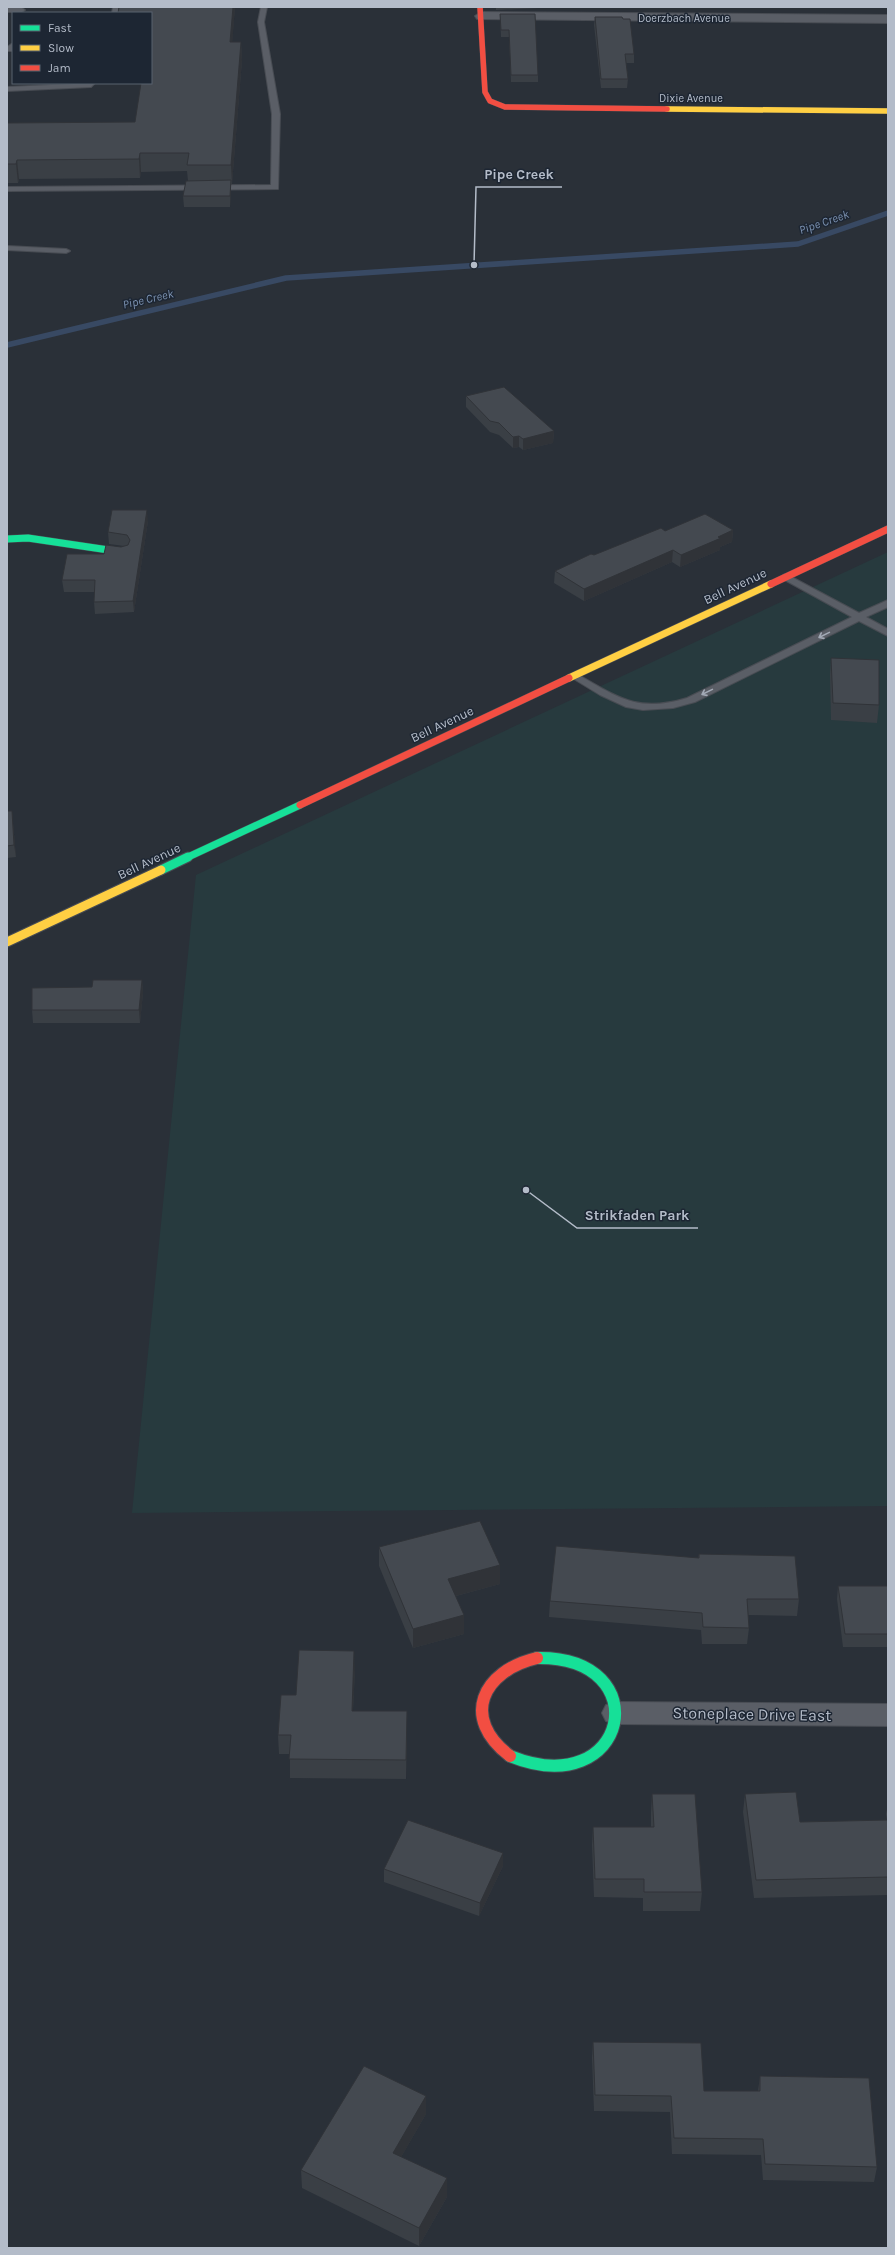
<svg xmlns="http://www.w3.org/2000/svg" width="895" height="2255" font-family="Karla,sans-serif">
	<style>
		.green { fill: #273a3e }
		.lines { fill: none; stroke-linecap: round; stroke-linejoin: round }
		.stream { stroke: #384963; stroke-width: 5.5 }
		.lane-casing { stroke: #484c53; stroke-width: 2 }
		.street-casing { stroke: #484c53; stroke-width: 2 }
		.fast-far2-casing { stroke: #484c53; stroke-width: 8 }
		.fast-far1-casing { stroke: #484c53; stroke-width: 11 }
		.fast-casing { stroke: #484c53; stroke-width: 14 }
		.slow-far2-casing { stroke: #484c53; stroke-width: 6 }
		.slow-far1-casing { stroke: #484c53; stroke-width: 8 }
		.slow-casing { stroke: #484c53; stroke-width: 11 }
		.jam-far2-casing { stroke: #484c53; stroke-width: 6 }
		.jam-far1-casing { stroke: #484c53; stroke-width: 8 }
		.jam-casing { stroke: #484c53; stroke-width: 14 }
		.lane { fill: #5a5e66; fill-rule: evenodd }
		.street { fill: #5a5e66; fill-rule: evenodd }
		.fast-far2 { stroke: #16e098; stroke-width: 7 }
		.fast-far1 { stroke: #16e098; stroke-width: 9 }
		.fast { stroke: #16e098; stroke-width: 12 }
		.slow-far2 { stroke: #ffcf43; stroke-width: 5.5 }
		.slow-far1 { stroke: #ffcf43; stroke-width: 7 }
		.slow { stroke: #ffcf43; stroke-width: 9 }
		.jam-far2 { stroke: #f24e42; stroke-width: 5.5 }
		.jam-far1 { stroke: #f24e42; stroke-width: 7 }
		.jam { stroke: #f24e42; stroke-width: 12 }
		.wall { fill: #3a3f45 }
		.shaded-wall { fill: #303338 }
		.building { fill: #444950; stroke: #303338 }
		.oneway { stroke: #a2a9b5 }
		.labels { text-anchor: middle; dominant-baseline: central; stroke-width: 3; stroke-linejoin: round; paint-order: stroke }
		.far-street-label { font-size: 11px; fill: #b4bcc9; stroke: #1d2633 }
		.far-water-label { font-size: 12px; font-style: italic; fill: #7c92b1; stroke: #1d2633 }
		.street-label { font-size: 13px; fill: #b4bcc9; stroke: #1d2633 }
		.near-street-label { font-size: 16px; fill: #b4bcc9; stroke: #1d2633 }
		.leader { fill: none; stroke: #b4bcc9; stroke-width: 1.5 }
		.callout-dot { fill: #b4bcc9; stroke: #1d2633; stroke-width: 1.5 }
		.callout-label { font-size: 14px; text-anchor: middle; font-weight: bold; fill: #b4bcc9; stroke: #1d2633; stroke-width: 3; stroke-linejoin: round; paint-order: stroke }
	</style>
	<rect width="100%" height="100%" fill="#2a3038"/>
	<path class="green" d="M 888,552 L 888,1506 L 132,1513 L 196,875 Z"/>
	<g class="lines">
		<path class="stream" d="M 7,345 L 286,278 L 798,244 L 888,213"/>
		<defs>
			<path id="lane" d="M 113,7 L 119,7 L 118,13 L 112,13 Z
				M 261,7 L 267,7 L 264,22 L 280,114 L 278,189 L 7,191 L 7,187 L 271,185 L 272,114 L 258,22 Z
				M 7,8 L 22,8 L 25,10 L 22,12 L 7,12 Z
				M 13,43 L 13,51 L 7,51 L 7,47 Z
				M 95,83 L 91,87 L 7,91 L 7,87 Z
				M 7,246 L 66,249 L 70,251 L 66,253 L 7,250 Z
				M 786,574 L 859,613 L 888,600 L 888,607 L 866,617 L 888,629 L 888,636 L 859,621 L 695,702 L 673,708 L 643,710 L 626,707 L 600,695 L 569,676 L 571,674 L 577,674 C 619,698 638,713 687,698 L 852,617 L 783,579 L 783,575 Z"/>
			<path id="street" d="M 481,12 L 888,15 L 888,23 L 477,19 L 475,16 Z
				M 616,1702 L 888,1704 L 888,1726 L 616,1724 L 606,1721 L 602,1713 L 606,1705 Z"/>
			<path id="fast-far2" d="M 7,539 L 28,538 L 122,552
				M 186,858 L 300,805"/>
			<path id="fast-far1" d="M 161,870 L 188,857"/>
			<path id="fast" d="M 510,1756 C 629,1804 659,1656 537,1658"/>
			<path id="slow-far2" d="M 667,109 L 888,111"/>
			<path id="slow-far1" d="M 569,678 L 771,584"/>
			<path id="slow" d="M 7,942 L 161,870"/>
			<path id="jam-far2" d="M 480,7 L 485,92 L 490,101 L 505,107 L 667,109"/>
			<path id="jam-far1" d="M 771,584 L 888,529
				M 300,805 L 569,678"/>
			<path id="jam" d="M 510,1756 C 460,1718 482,1671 537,1658"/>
		</defs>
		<use href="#lane" class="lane-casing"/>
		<use href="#street" class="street-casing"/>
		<use href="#fast-far2" class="fast-far2-casing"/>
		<use href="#fast-far1" class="fast-far1-casing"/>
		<use href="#fast" class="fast-casing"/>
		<use href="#slow-far2" class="slow-far2-casing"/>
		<use href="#slow-far1" class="slow-far1-casing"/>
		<use href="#slow" class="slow-casing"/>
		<use href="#jam-far2" class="jam-far2-casing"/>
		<use href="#jam-far1" class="jam-far1-casing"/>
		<use href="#jam" class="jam-casing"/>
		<use href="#lane" class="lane"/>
		<use href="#street" class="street"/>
		<use href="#fast-far2" class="fast-far2"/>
		<use href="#fast-far1" class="fast-far1"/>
		<use href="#fast" class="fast"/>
		<use href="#slow-far2" class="slow-far2"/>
		<use href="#slow-far1" class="slow-far1"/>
		<use href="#slow" class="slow"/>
		<use href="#jam-far2" class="jam-far2"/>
		<use href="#jam-far1" class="jam-far1"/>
		<use href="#jam" class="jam"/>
	</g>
	<path class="wall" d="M 119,7 L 235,7 L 232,42 L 241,42 L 242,60 L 232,184 L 231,184 L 231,191 L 230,207 L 184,207 L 183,196 L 188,181 L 187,171 L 141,172 L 140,178 L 19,179 L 18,183 L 7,183 L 7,123 L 135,122 L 151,83 L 151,13 Z
		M 496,7 L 560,7 L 496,10 Z
		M 500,14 L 538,75 L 538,82 L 511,82 L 509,37 L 501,37 Z
		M 595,17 L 623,19 L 634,54 L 634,63 L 626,63 L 628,79 L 627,88 L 601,88 L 594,25 Z
		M 466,396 L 554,431 L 553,443 L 523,450 L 519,447 L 513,448 L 499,435 L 490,432 L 466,407 Z
		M 148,521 L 134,612 L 95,614 L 94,602 L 95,592 L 64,592 L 62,580 L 104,554 L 121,547 L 124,546 L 109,544 L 108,532 Z
		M 733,530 L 732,542 L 720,547 L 720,550 L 680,567 L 672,562 L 584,601 L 554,583 L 555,571 L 594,555 L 665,531 Z
		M 831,658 L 879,705 L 877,723 L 831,720 L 830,675 Z
		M 7,811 L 13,823 L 16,857 L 7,858 Z
		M 142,980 L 143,993 L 140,1023 L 33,1023 L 32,1010 L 92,987 Z
		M 379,1547 L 500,1565 L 500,1584 L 456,1596 L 464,1634 L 413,1648 L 379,1566 Z
		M 699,1554 L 799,1599 L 797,1616 L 748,1615 L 749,1628 L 747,1644 L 702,1644 L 701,1630 L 549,1617 L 550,1601 L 698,1558 Z
		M 838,1586 L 888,1586 L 888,1647 L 843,1647 L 837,1599 Z
		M 355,1670 L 353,1711 L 407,1730 L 406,1779 L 290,1778 L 290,1754 L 279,1754 L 278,1735 L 296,1695 Z
		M 652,1794 L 702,1892 L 700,1911 L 643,1911 L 643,1898 L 594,1897 L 592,1845 L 593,1827 L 651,1827 L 651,1812 Z
		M 745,1794 L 800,1822 L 887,1820 L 886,1814 L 888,1804 L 888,1895 L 754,1898 L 743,1812 Z
		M 503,1866 L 479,1916 L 384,1882 L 384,1869 Z
		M 593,2042 L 704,2091 L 758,2091 L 760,2076 L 877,2167 L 874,2182 L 763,2180 L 761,2155 L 672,2154 L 670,2112 L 594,2111 L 592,2058 Z
		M 426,2114 L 401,2157 L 447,2197 L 419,2246 L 302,2188 L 301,2170 Z"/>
	<path class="shaded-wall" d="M 233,7 L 235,7 L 231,60 L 230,42 Z
		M 241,42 L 242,60 L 232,184 L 231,165 Z
		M 140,153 L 141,172 L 140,178 L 139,159 Z
		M 17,160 L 19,179 L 18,183 L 16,164 Z
		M 231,180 L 231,191 L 230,207 L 230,196 Z
		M 554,431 L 553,443 L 523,450 L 523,439 Z
		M 519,436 L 519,447 L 513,448 L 513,437 Z
		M 147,510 L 148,521 L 134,612 L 133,601 Z
		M 733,530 L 732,542 L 720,547 L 720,550 L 680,567 L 681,555 L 718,537 Z
		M 673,550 L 672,562 L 584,601 L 584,589 Z
		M 12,811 L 13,823 L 16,857 L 14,845 Z
		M 142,980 L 143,993 L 140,1023 L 139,1010 Z
		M 500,1565 L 500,1584 L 448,1598 L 448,1579 Z
		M 464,1615 L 464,1634 L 413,1648 L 413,1629 Z
		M 354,1651 L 355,1670 L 352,1730 L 352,1711 Z
		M 407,1711 L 407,1730 L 406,1779 L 406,1760 Z
		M 503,1853 L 503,1866 L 479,1916 L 480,1903 Z
		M 426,2096 L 426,2114 L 393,2171 L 393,2153 Z
		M 447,2178 L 447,2197 L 419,2246 L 419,2228 Z"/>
	<path class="building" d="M 119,7 L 233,7 L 230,42 L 241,42 L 231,165 L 187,165 L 189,153 L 140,153 L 139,159 L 17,160 L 16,164 L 7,164 L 7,123 L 135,122 L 141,83 L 151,83 L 151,13 L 118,13 Z
		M 500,14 L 535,14 L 538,75 L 511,75 L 509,30 L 501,30 Z
		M 595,17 L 622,17 L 623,19 L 630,19 L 634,54 L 625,54 L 628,79 L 601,79 Z
		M 231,180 L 230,196 L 183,196 L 186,181 Z
		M 504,387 L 554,431 L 523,439 L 519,436 L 513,437 L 499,423 L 490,421 L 466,396 Z
		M 112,510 L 147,510 L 133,601 L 94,602 L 95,580 L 62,580 L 67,554 L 104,554 L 106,545 L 121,547 L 128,545 L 130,540 L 127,535 L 108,532 Z
		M 705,514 L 733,530 L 718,537 L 721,538 L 681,555 L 673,550 L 584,589 L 555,571 L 591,554 L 594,555 L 661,528 L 665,531 Z
		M 831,658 L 879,660 L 879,705 L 833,703 Z
		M 7,811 L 12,811 L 14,845 L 7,846 Z
		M 93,980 L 142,980 L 139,1010 L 32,1010 L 32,988 L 92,987 Z
		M 480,1521 L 500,1565 L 448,1579 L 464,1615 L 413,1629 L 379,1547 Z
		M 556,1546 L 699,1558 L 699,1554 L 795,1556 L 799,1599 L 747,1599 L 749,1628 L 703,1627 L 702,1613 L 550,1601 Z
		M 838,1586 L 888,1586 L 888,1634 L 845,1634 Z
		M 299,1650 L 354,1651 L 352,1711 L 407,1711 L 406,1760 L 289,1759 L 291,1735 L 278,1735 L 281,1695 L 296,1695 Z
		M 796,1792 L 800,1822 L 888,1820 L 888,1877 L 756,1880 L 745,1794 Z
		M 652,1794 L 695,1794 L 702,1892 L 644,1892 L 644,1879 L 595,1879 L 593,1827 L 654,1827 Z
		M 408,1820 L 503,1853 L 480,1903 L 384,1869 Z
		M 593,2042 L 701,2043 L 704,2091 L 760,2091 L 760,2076 L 869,2078 L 877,2167 L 765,2164 L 763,2139 L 674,2138 L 671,2096 L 595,2095 Z
		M 364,2066 L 426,2096 L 393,2153 L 447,2178 L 419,2228 L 301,2170 Z"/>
	<defs><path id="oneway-shaft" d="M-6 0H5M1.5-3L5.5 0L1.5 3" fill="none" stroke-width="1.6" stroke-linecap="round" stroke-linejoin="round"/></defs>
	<g class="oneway">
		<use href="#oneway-shaft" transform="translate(824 635) rotate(154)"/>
		<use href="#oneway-shaft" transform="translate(707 692) rotate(154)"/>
	</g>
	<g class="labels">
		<g class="far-street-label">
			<text x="684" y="18">Doerzbach Avenue</text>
			<text x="691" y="98">Dixie Avenue</text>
		</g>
		<g class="far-water-label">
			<text transform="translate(824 222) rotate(-19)">Pipe Creek</text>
			<text transform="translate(148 299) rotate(-13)">Pipe Creek</text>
		</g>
		<g class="street-label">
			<text transform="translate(735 586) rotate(-25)">Bell Avenue</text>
			<text transform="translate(442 724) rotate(-25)">Bell Avenue</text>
			<text transform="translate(149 861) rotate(-25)">Bell Avenue</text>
		</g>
		<g class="near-street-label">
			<text transform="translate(752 1714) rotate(1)">Stoneplace Drive East</text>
		</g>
	</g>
	<path class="leader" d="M474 265L476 187H562M526 1190L577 1228H698"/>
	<g class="callout-dot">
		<circle cx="474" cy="265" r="4"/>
		<circle cx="526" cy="1190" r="4"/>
	</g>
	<g class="callout-label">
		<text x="519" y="179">Pipe Creek</text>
		<text x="637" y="1220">Strikfaden Park</text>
	</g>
	<rect width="895" height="2255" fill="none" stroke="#b4bcc9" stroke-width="16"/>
	<rect x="12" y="12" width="140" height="72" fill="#1d2633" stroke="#59626f"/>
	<rect x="20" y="25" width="20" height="6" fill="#16e098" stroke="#59626f"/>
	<text x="48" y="32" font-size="12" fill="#b4bcc9">Fast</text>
	<rect x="20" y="45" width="20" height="6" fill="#ffcf43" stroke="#59626f"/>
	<text x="48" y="52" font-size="12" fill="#b4bcc9">Slow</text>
	<rect x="20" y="65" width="20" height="6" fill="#f24e42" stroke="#59626f"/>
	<text x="48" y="72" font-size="12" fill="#b4bcc9">Jam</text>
</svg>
